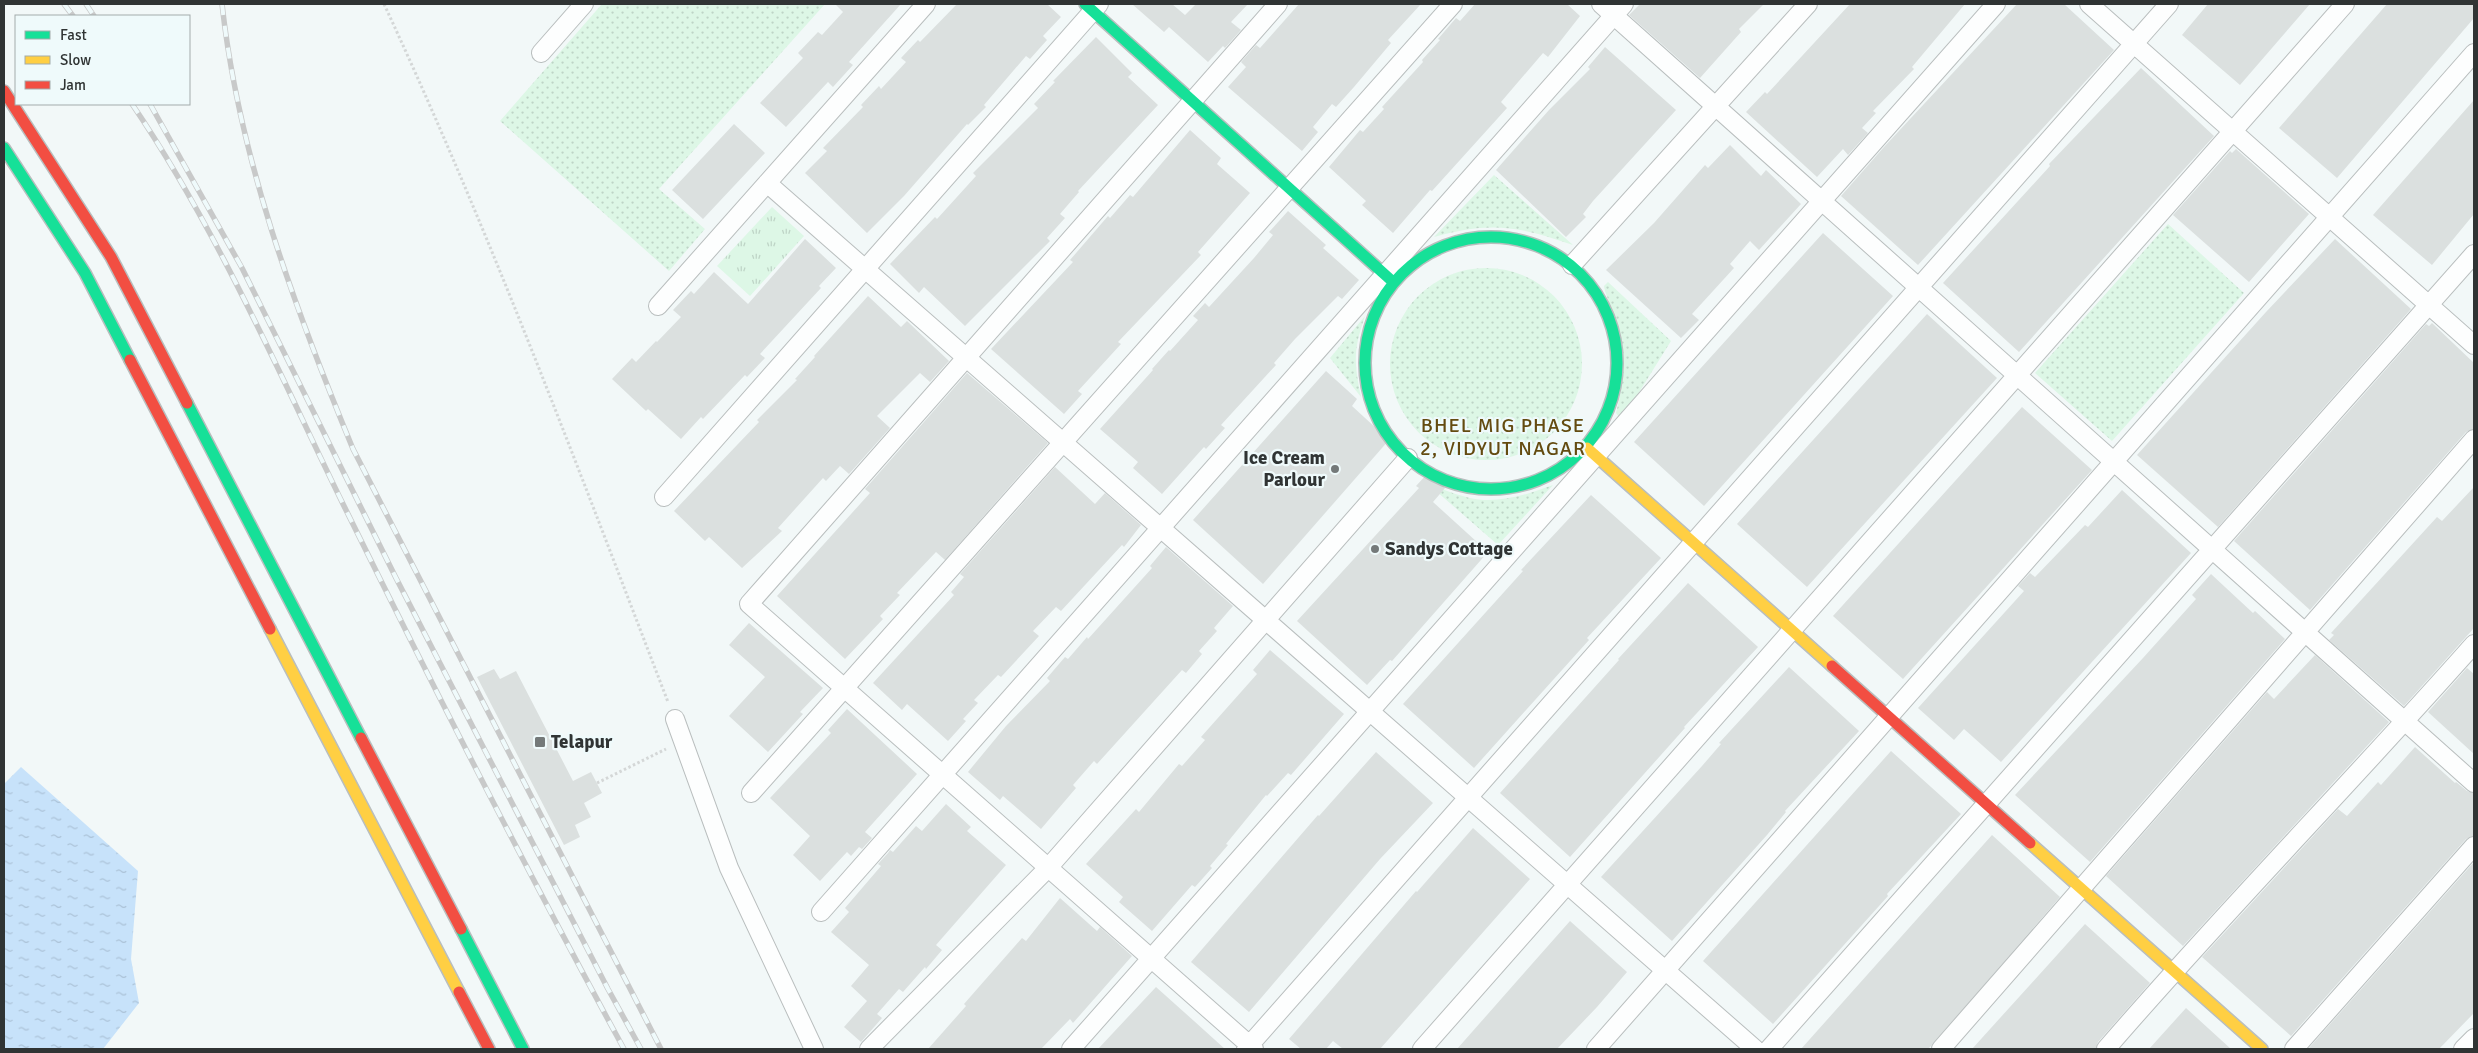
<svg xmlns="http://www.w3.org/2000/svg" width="2478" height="1053" font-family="Signika,sans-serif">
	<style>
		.grass { fill: url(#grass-tufts) }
		.park { fill: url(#park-dots) }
		.water { fill: url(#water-ripples) }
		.building { fill: #dbe0df }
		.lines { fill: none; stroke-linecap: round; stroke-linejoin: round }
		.street-casing { stroke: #b9bebe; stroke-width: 20 }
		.fast-casing { stroke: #b9bebe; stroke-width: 14 }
		.slow-casing { stroke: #b9bebe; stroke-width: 14 }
		.jam-casing { stroke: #b9bebe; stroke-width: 14 }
		.path { stroke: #d4d7d7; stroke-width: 3; stroke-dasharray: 2.5 2.5; stroke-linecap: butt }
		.street { stroke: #fdfefe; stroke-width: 18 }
		.fast { stroke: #16e098; stroke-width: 11 }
		.slow { stroke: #ffcf43; stroke-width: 11 }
		.jam { stroke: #f24e42; stroke-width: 11 }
		.rail-casing { stroke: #c8c9c9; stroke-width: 5.5 }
		.rail { stroke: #effafb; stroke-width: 4; stroke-dasharray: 11; stroke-linecap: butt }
		.poi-dot { fill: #747979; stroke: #effafb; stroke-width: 2 }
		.labels { text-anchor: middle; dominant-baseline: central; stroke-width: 4.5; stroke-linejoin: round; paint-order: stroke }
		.poi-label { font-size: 19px; font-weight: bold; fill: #303434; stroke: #effafb; text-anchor: start }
		.neighbourhood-label { font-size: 20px; letter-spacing: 1px; fill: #644b10; stroke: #effafb }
	</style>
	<defs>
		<pattern id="grass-tufts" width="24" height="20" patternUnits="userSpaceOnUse" patternTransform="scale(1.25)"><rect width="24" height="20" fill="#ddf7e6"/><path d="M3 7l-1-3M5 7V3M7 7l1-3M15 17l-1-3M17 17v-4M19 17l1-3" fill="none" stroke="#bed4c6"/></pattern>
		<pattern id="park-dots" width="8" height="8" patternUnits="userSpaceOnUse" patternTransform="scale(1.25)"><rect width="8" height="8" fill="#ddf7e6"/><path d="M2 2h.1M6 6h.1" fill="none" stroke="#bed4c6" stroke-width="1.8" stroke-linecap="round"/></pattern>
		<pattern id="water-ripples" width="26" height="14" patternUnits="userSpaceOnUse" patternTransform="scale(1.25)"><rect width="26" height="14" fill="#c7e2fa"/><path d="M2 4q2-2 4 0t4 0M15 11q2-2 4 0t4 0" fill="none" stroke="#abc2d7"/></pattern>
	</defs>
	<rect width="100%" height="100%" fill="#f2f8f8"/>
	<path class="grass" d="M 772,207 L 804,236 L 750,296 L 717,266 Z"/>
	<path class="park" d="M 602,4 L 825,4 L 659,189 L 705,229 L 669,271 L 500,121 Z
		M 1494,175 L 1573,245 C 1518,226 1491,221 1434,237 Z
		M 2168,224 L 2244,293 L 2112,441 L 2035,373 Z
		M1390 364a96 96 0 1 1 192 0a96 96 0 1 1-192 0Z
		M 1608,282 L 1671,341 L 1623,418 L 1619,417 L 1616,413 C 1629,363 1622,338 1605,291 L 1604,286 Z
		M 1365,316 C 1353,351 1354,362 1361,397 L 1330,358 Z
		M 1428,484 C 1446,490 1465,499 1484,500 C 1507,501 1532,493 1553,485 L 1498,545 Z"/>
	<path class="water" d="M 21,767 L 138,871 L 131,959 L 139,1003 L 103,1049 L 4,1049 L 4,784 Z"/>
	<path class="building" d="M 835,4 L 901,4 L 849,62 L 853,65 L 833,87 L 828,82 L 786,127 L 760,103 L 803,58 L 798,53 L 818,32 L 822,35 L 843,12 Z
		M 957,4 L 1047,4 L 1061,17 L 1043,36 L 1047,40 L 1030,59 L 1026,56 L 984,105 L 986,107 L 968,125 L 967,124 L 904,196 L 867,233 L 805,173 L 827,151 L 823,148 L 863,107 L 861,105 L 879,86 L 881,89 L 906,62 L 901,58 L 918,40 L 920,42 Z
		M 1132,4 L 1172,4 L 1185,15 L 1196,4 L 1248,4 L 1231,22 L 1241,30 L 1225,48 L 1223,46 L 1208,62 L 1169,27 L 1164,32 Z
		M 1299,4 L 1421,4 L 1388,40 L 1391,43 L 1354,87 L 1336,107 L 1332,104 L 1313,127 L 1318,132 L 1302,151 L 1228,87 L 1246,67 L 1241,62 L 1256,45 L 1260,48 Z
		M 1475,4 L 1567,4 L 1580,16 L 1548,57 L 1543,53 L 1501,102 L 1507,108 L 1432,191 L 1430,190 L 1393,233 L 1362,205 L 1366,201 L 1329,167 L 1360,130 L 1363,132 L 1384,109 L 1382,107 L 1423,62 L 1422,60 L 1440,40 L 1438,39 L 1456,18 L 1460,21 Z
		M 1640,4 L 1764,4 L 1739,29 L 1741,32 L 1700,78 L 1629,15 Z
		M 1850,4 L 1965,4 L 1912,67 L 1914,69 L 1873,111 L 1876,113 L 1862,128 L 1868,133 L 1848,155 L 1843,149 L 1817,177 L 1746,112 L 1765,92 L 1767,94 Z
		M 2017,4 L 2064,4 L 2114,50 L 1918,265 L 1841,196 L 1884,147 Z
		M 2208,4 L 2310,4 L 2240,85 L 2182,35 Z
		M 2387,4 L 2474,4 L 2474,18 L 2337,178 L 2279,128 Z
		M 1096,37 L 1132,73 L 1128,77 L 1158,105 L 1078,191 L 1079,192 L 1060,214 L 1065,218 L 1047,238 L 1050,241 L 965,326 L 924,287 L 919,293 L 890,264 L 935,217 L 937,219 L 976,176 L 973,173 L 1038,108 L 1034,104 L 1055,82 L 1053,81 Z
		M 1605,47 L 1676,110 L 1593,201 L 1583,214 L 1586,217 L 1566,237 L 1496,170 L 1549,110 L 1590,69 L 1588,67 Z
		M 2141,68 L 2214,136 L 2019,352 L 1943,283 L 2050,166 L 2049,164 Z
		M 2474,100 L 2474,214 L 2432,265 L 2373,215 Z
		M 734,124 L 765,153 L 703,219 L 672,190 Z
		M 1190,130 L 1221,158 L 1217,164 L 1250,193 L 1198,252 L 1201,255 L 1118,342 L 1121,344 L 1078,391 L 1082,394 L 1064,414 L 991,349 L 1073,262 L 1070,260 L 1108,216 L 1110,218 L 1130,195 L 1133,197 Z
		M 1730,145 L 1761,176 L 1766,170 L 1801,204 L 1759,250 L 1750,241 L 1730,264 L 1734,268 L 1692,314 L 1699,320 L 1681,338 L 1606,270 L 1654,223 L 1705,165 L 1708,168 Z
		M 2236,149 L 2309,214 L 2249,282 L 2173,215 L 2230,151 L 2232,153 Z
		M 1288,211 L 1326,245 L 1323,248 L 1359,280 L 1342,299 L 1338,296 L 1295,339 L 1274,363 L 1276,365 L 1221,425 L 1225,428 L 1206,449 L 1204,447 L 1162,494 L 1133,468 L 1138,462 L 1100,429 L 1153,370 L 1152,369 L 1169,350 L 1170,351 L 1198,320 L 1193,316 L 1205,303 L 1209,307 L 1254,258 L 1273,235 L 1269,232 Z
		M 1823,233 L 1893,296 L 1704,506 L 1634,442 Z
		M 805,239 L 836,268 L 819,286 L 821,288 L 760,354 L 765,358 L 747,377 L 745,375 L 703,419 L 701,417 L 681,439 L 648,409 L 646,411 L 612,379 L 632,358 L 636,362 L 656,341 L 657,342 L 681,317 L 673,310 L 691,291 L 694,294 L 714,272 L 748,304 Z
		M 2335,239 L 2411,309 L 2218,527 L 2137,455 L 2266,312 Z
		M 868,296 L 901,327 L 907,321 L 949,361 L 930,382 L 920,373 L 877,416 L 890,428 L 849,474 L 840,466 L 826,481 L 823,478 L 778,528 L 782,531 L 742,568 L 709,537 L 705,541 L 674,511 L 759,422 L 757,420 L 797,380 L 795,379 L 815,357 L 814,356 Z
		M 1927,314 L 1997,378 L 1807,587 L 1737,524 Z
		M 2432,323 L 2474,363 L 2474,429 L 2466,432 L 2310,610 L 2234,541 L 2426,324 L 2429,326 Z
		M 1326,371 L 1357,399 L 1352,406 L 1389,440 L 1263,584 L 1193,520 Z
		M 967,373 L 1048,443 L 945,560 L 936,552 L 897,593 L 900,595 L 880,616 L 883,619 L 845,659 L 777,596 L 870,493 L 865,489 Z
		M 2022,407 L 2092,470 L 1903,679 L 1833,616 Z
		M 1055,467 L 1095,504 L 1105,493 L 1141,525 L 1124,547 L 1122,545 L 1061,611 L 1056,607 L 1033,631 L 1039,636 L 1001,677 L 998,675 L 974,700 L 978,703 L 963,719 L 966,721 L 948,741 L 907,704 L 902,710 L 873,683 L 954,595 L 951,592 L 964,577 L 960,574 Z
		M 1428,473 L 1445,488 L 1433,502 L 1488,552 L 1392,661 L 1390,660 L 1367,685 L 1297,621 L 1419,488 L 1416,486 Z
		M 2474,487 L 2474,628 L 2404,706 L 2329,640 L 2334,635 L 2331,633 L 2437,517 L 2442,521 Z
		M 2122,490 L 2191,553 L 2001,762 L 1964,729 L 1954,740 L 1918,708 L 2024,591 L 2018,586 L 2030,573 L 2035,577 L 2085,525 L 2088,527 Z
		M 1591,495 L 1661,558 L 1587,638 L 1589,640 L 1474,768 L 1403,704 L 1523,571 L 1521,570 Z
		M 1166,547 L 1233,606 L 1214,628 L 1217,631 L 1199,651 L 1202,654 L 1186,673 L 1182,670 L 1097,764 L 1094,761 L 1073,785 L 1076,788 L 1041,829 L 1003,796 L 1000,800 L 968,772 L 1006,726 L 1050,681 L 1047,678 L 1065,657 L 1068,659 L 1087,637 L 1088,639 L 1152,568 L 1150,566 Z
		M 2211,574 L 2253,613 L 2255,611 L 2285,639 L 2090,862 L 2015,795 L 2143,658 L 2196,599 L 2192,595 Z
		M 1688,583 L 1758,647 L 1684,727 L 1685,728 L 1570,857 L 1500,793 L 1619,660 L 1618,659 Z
		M 749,623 L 823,688 L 800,712 L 803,714 L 768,752 L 729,716 L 765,677 L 729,645 Z
		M 1270,650 L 1344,714 L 1291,775 L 1288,773 L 1267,796 L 1266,795 L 1226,844 L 1228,845 L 1210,866 L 1212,868 L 1195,887 L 1192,885 L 1152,931 L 1119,902 L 1123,897 L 1086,864 L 1136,809 L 1139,812 L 1179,764 L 1182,766 L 1205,740 L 1201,737 L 1257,674 L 1253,670 Z
		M 2315,655 L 2389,722 L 2183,946 L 2106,876 L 2267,692 L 2274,699 Z
		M 1789,667 L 1859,731 L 1785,811 L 1786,812 L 1767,835 L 1672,941 L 1601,877 L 1702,766 L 1721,744 L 1719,743 Z
		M 2467,668 L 2474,674 L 2474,754 L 2428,712 Z
		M 494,669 L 500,679 L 516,671 L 573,781 L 591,772 L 602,793 L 584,803 L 591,817 L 575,825 L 580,837 L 564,845 L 477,677 Z
		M 847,709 L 917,774 L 865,832 L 872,838 L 862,849 L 859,847 L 851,856 L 847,852 L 820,881 L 793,855 L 810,836 L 770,798 L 831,733 L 828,730 Z
		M 2415,747 L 2455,783 L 2456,782 L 2467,791 L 2474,793 L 2474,836 L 2466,839 L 2291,1036 L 2202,957 L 2338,809 L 2347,816 L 2378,782 L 2381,785 Z
		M 1891,751 L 1961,814 L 1887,894 L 1888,896 L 1773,1024 L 1703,961 Z
		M 1376,752 L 1433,803 L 1380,859 L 1249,1012 L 1191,962 L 1318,815 L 1319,816 Z
		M 946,804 L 971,827 L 967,831 L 1006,865 L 936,945 L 942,950 L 926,969 L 925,967 L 903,992 L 899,989 L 877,1014 L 882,1018 L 861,1042 L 844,1027 L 867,1001 L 851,986 L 869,965 L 831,932 L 849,912 L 845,908 L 881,866 L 878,864 L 888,853 L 890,850 L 893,852 L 916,826 L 922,831 Z
		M 1473,828 L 1530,879 L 1380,1049 L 1343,1049 L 1333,1041 L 1326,1049 L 1301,1049 L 1289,1039 L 1416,891 L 1417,892 Z
		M 1992,835 L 2060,897 L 1932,1045 L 1928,1049 L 1801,1049 Z
		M 2474,862 L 2474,1013 L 2439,1049 L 2308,1049 Z
		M 1060,898 L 1097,931 L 1100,927 L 1132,956 L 1073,1023 L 1070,1019 L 1041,1049 L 928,1049 L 966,1006 L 964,1004 L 985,980 L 1022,938 L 1026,941 Z
		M 1570,921 L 1627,972 L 1597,1007 L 1557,1049 L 1457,1049 Z
		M 2085,924 L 2150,983 L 2098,1042 L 2096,1049 L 1972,1049 Z
		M 1156,987 L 1194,1021 L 1225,1049 L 1098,1049 Z
		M 2186,1008 L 2231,1049 L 2149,1049 Z"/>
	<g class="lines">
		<defs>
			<path id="street" d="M 1601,4 L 2474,783
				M 2089,4 L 2474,345
				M 541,53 L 584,4
				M 767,183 L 1755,1049
				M 1572,265 L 1808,4
				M 658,306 L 926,4
				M 664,497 L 1099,4
				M 675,719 L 729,868 L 814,1049
				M 751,793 L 1453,4
				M 821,912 L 1624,4
				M 869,1049 L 1048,868 L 1408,458
				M 1071,1049 L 1996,4
				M 1246,1049 L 2169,4
				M 1254,1049 L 749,604 L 1278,4
				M 1422,1049 L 2345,4
				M 1596,1049 L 2474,53
				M 1769,1049 L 2474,254
				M 1941,1049 L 2474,439
				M 2106,1049 C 2225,911 2353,781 2474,644
				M 2294,1049 L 2474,846
				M 2463,1049 L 2474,1038"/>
			<path id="fast" d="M 1085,4 L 1392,281
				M 4,148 L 85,273 L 130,360
				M1365 363a126 126 0 1 1 252 0a126 126 0 1 1-252 0Z
				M 187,403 L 361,738
				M 461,929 L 523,1049"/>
			<path id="slow" d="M 1587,448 L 1832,666
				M 270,629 L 459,992
				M 2030,843 L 2262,1049"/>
			<path id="jam" d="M 4,91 L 111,257 L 187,403
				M 130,360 L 270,629
				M 1832,666 L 2030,843
				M 361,738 L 461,929
				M 459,992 L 489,1049"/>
		</defs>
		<use href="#street" class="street-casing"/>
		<use href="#fast" class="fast-casing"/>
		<use href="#slow" class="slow-casing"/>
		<use href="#jam" class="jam-casing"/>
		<path class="path" d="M 384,4 C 490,232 578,468 668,702
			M 597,783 L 666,749"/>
		<use href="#street" class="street"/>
		<use href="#fast" class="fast"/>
		<use href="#slow" class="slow"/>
		<use href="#jam" class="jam"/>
		<defs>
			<path id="rail" d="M 64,4 L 73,16
				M 86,4 L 94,16
				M 222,4 C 239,158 294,306 353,449 L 661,1049
				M 132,104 C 217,229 278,371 344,506 C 434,689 527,871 624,1049
				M 150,104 L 242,268 L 396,578 L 608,989 L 641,1049"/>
		</defs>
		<use href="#rail" class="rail-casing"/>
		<use href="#rail" class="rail"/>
	</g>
	<g class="poi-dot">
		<circle cx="1335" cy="469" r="5"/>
		<circle cx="1375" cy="549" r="5"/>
		<rect x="534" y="736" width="12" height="12" rx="2.5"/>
	</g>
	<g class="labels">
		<g class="poi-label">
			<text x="1325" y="458" text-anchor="end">Ice Cream<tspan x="1325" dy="22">Parlour</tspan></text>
			<text x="1385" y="549">Sandys Cottage</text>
			<text x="551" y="742">Telapur</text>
		</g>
		<g class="neighbourhood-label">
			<text x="1503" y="425">BHEL MIG PHASE<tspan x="1503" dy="23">2, VIDYUT NAGAR</tspan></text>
		</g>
	</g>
	<rect width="2478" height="1053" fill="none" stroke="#303434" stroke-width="10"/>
	<rect x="15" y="15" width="175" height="90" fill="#effafb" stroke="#a3abab"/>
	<rect x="25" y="31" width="25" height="8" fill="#16e098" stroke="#a3abab"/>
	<text x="60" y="40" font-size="15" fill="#303434">Fast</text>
	<rect x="25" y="56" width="25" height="8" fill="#ffcf43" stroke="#a3abab"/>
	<text x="60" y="65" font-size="15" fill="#303434">Slow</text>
	<rect x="25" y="81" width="25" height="8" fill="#f24e42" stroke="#a3abab"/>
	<text x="60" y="90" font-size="15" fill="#303434">Jam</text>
</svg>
